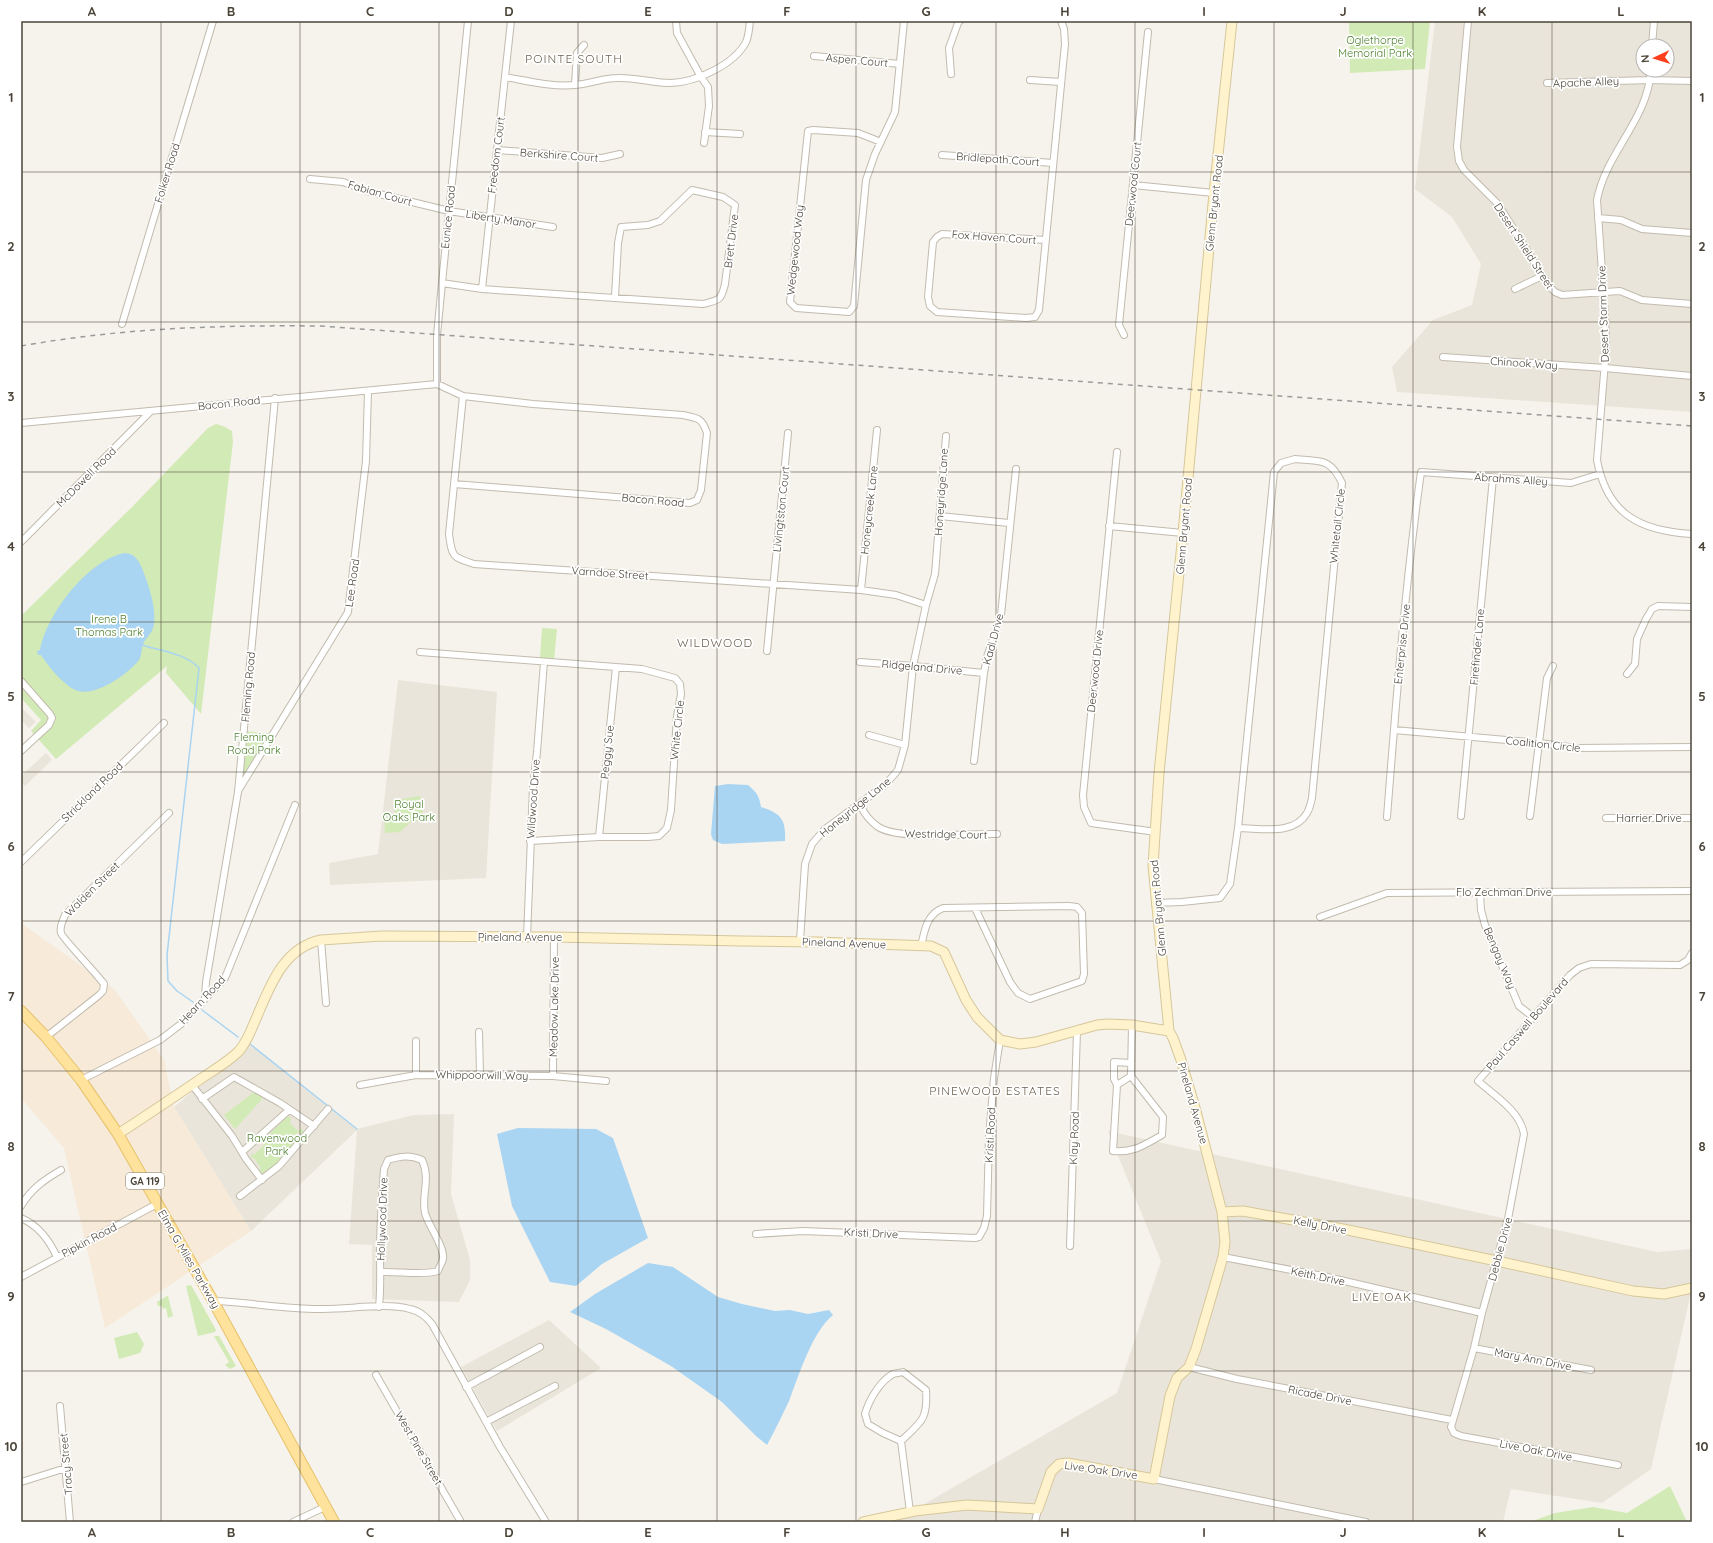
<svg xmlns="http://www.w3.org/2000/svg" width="1713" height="1543" font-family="Quicksand,sans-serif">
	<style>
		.residential { fill: #eae5da; fill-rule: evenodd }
		.commercial { fill: #f7ead8 }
		.green { fill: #d2eab5 }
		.water { fill: #a9d4f2 }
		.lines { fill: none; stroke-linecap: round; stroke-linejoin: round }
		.stream { stroke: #a9d4f2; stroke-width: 1.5 }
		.street-casing { stroke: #c2bbae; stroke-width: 8 }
		.secondary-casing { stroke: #d6c79b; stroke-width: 11 }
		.primary-casing { stroke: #e6c16a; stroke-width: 12 }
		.street { stroke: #fff; stroke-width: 6 }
		.secondary { stroke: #fff3cd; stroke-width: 9 }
		.primary { stroke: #ffe39c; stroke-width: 10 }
		.rail { stroke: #9a9a9a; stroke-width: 1.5; stroke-dasharray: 5 5; stroke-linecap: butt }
		.grid { fill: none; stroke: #4b4439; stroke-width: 1; stroke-opacity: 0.55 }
		.labels { text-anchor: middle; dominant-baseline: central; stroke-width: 3.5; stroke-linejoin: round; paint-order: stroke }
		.shield { fill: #fff; stroke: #817c74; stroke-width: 1 }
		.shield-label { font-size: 10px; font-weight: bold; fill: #4b4439 }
		.park-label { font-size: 11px; fill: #4a7f2a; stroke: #fff }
		.street-label { font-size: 11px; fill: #4b4439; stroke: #fff }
		.neighbourhood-label { font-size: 12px; letter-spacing: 1px; fill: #6e6250; stroke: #fff }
		.neatline { fill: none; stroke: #4b4439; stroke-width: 1.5 }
		.grid-label { font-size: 13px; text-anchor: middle; font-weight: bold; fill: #4b4439 }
	</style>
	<rect width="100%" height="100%" fill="#f6f3ec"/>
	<path class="residential" d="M 1435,21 L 1692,21 L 1692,412 L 1397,392 L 1392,367 L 1433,320 L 1472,305 L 1481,264 L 1452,217 L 1415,189 ZM 1643,46 L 1667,46 L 1667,70 L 1643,70 Z
		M 398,680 L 497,692 L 486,878 L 330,885 L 329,863 L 378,854 Z
		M 21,707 L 36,722 L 29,728 L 21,720 Z
		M 46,753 L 52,760 L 25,786 L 21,783 L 21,776 Z
		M 250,1044 L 357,1129 L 414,1115 L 454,1114 L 451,1194 L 470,1260 L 470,1280 L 459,1302 L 372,1299 L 372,1245 L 349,1244 L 357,1130 L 251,1231 L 174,1107 Z
		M 1108,1131 L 1657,1252 L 1692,1249 L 1692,1296 L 1690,1297 L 1651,1469 L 1602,1503 L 1511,1489 L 1503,1522 L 893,1522 L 1117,1393 L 1161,1261 Z
		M 549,1320 L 601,1368 L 497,1431 L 461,1367 Z"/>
	<path class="commercial" d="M 21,923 L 115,990 L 164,1060 L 174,1107 L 251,1231 L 105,1328 L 64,1148 L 21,1098 Z"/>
	<path class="green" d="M 1349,21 L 1430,21 L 1425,69 L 1350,73 Z
		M 216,424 L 223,426 L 232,431 L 233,442 L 201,714 L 166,673 L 167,666 L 56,759 L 31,731 L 41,720 L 21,698 L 21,616 L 133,506 L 208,428 Z
		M 542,628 L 557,629 L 554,660 L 540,658 Z
		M 244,731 L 273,734 L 242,784 Z
		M 420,796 L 424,820 L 411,822 L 400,832 L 385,833 L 384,818 L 395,817 L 396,800 Z
		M 254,1092 L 263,1098 L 235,1129 L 224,1115 Z
		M 288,1116 L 291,1118 L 290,1123 L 298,1131 L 302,1129 L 304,1132 L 301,1134 L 298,1132 L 291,1140 L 295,1144 C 288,1151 269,1174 259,1174 L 257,1172 L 261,1168 L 254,1158 L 251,1158 L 252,1153 L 254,1155 L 264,1145 L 263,1140 Z
		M 191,1285 L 216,1330 L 215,1332 L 198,1336 L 186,1286 Z
		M 167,1296 L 168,1296 L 173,1316 L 168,1318 L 166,1308 L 163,1309 L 162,1306 L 158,1306 L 157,1302 Z
		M 137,1332 L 144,1344 L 140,1353 L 119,1359 L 114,1338 Z
		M 214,1336 L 219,1336 L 236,1366 L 230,1369 L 225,1365 L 229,1362 Z
		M 1670,1486 L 1687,1522 L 1530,1522 L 1555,1513 L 1593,1507 L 1627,1513 Z"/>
	<path class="water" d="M 124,553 C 137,553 141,565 145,576 C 150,590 156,608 154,624 C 153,632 148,636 144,642 C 141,648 142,655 139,660 C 128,674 97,696 78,691 C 65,687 48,666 41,655 L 38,655 L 37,651 L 40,650 C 47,614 87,561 124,553 Z
		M 728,784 L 748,785 C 757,793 759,795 761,807 C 782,814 786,820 785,841 L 722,844 L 713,840 L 711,834 L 715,786 Z
		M 518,1128 L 596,1129 L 613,1138 L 648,1238 L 602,1264 L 576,1286 L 550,1282 L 512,1206 L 497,1134 Z
		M 648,1263 L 673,1267 L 718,1297 L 742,1304 L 775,1311 L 790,1310 L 808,1314 L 829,1310 L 833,1315 C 812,1332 799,1375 789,1401 C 782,1416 775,1430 767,1445 L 756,1436 L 722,1402 L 671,1366 L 606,1329 L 570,1312 L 595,1294 Z"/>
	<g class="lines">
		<path class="stream" d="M 142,645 C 160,651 185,653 199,668 L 167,955 L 168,981 L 177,991 L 193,1002
			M 202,1010 L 238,1037
			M 250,1044 L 357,1129"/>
		<defs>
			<path id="street" d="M 676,21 L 677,33 L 701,77 L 708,87 L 709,106 L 704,143
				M 1468,21 L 1457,147 L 1459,161 L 1464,170 L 1498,204 L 1549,286 L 1555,292 L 1562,295 L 1620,291 L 1642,300 L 1692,304
				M 1652,46 L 1654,21
				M 814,56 L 900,64
				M 1651,70 C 1648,120 1606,152 1597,200 L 1605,315 L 1606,349 L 1597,460 C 1607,515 1641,531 1692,534
				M 951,74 L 949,48 L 958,23 L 960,21
				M 505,77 C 528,81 551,87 575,85 C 589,84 603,78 617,78 C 635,77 653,83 671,83 C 696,82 734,65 746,42 C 749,35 749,28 750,21
				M 1030,80 L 1061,82
				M 1547,83 L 1650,80 L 1692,81
				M 575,85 L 577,53 L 584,45
				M 705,132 L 740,134
				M 881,142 L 858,133 L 813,130 L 808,131 L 790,302 L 796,308 L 849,312 L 854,306 L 866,180 L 875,154 L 895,112 L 904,21
				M 497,150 L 602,158 L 620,154
				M 942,155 L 1053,163
				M 310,179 L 343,182 L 367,191 L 449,211 L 553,227
				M 1133,185 L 1214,193
				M 1598,218 L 1621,220 L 1642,229 L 1692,233
				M 1046,240 L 942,234 L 937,237 L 933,242 L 928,297 L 930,306 L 937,312 L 1026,318 L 1035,317 L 1039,310 L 1065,44 L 1064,29 L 1061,21
				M 442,283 L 482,289 L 703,304 C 719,300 721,301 725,284 L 735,205 L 723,197 L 692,190 L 660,221 L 648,225 L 621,227 L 618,243 L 615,297
				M 482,289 L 511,21
				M 1515,289 L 1542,276
				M 122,324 L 213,21
				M 1124,335 L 1119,325 L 1148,32
				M 1443,357 L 1605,368 L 1692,376
				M 437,384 L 463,396 L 533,404 L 683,415 C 698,418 702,418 707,433 L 701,490 L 697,500 L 690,503 L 454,484
				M 437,384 L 437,335 L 442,283 L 468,21
				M 463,396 L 449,534 C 452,557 452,557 474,564 L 861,590 L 896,595 L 926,605
				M 21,423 L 437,384
				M 1117,452 L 1083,795 L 1084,807 L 1091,823 L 1156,832
				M 1295,459 C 1320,462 1330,457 1342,483 L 1312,798 C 1311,802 1310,808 1307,813 C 1294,836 1261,828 1238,828 L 1274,472 L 1281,463 Z
				M 940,516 L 1009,523
				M 1109,526 L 1183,533
				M 21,542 L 150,412
				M 861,590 L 877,430
				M 767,651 L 788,433
				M 420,652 L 642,669 L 675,678 L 680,684 L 681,694 L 677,716 L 671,810 L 667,828 L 659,836 L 648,837 L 599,837 L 530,841
				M 860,662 L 913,666 L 984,673
				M 1627,674 L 1635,664 L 1637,639 L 1646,619 L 1652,609 L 1658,606 L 1692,607
				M 21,681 L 50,714 L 52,718 L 49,725 L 21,751
				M 1394,730 L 1540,743 L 1576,748 L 1692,747
				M 869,735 L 905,745
				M 974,761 L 984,673 L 987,657 L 1001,615 L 1016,469
				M 238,791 L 348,612 L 366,461 L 368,391
				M 860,805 C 864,813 870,821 877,826 C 896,841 970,833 997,834
				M 1461,816 L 1493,478
				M 1530,816 L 1547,678 L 1553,666
				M 1387,817 C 1396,702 1405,586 1421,472 L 1571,483 L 1600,474
				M 1606,818 L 1692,818
				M 599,837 L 616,667
				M 21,862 L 164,723
				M 1480,893 L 1481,910 L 1485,925 L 1519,1006 L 1533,1017
				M 1155,903 L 1182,902 L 1220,898 L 1230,884 L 1238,828
				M 1320,917 L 1387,893 L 1692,891
				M 527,937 L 533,787 L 537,752 L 544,662
				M 321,940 L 326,1003
				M 800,941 L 805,864 L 812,844 L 824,830 L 886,784 L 898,770 L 905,745 L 913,666 L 926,605 L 935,574 L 946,436
				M 921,946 C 925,930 926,915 943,908 L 1069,906 L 1077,907 L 1082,913 L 1084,974 L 1082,981 L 1030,999 L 1018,993 L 1010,982 L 975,908
				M 205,997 L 206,982 L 238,792 L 275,398
				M 479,1032 L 480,1075
				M 46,1037 L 98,996 L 103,991 L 104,984 C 98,975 62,938 61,933 C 59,926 63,921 65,915 L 169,813
				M 416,1041 L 416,1075
				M 553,1076 L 554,937
				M 1131,1076 L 1163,1117 L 1162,1135 C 1144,1145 1134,1153 1113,1151 L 1117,1085 L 1131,1076 L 1132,1025
				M 81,1080 L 160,1040 L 181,1024 L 225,978 L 295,805
				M 192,1085 L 232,1136 L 246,1159 L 262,1180
				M 360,1085 L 416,1075 L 553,1076 L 606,1081
				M 1117,1085 L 1114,1079 L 1114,1062 L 1131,1063
				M 202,1099 L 234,1077 L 280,1103 L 314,1126
				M 242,1152 L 289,1110
				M 240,1196 L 279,1166 L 328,1109
				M 21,1206 C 31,1189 44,1180 61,1170
				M 21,1218 C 39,1226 49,1240 57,1257
				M 756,1234 L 803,1231 L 975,1238 L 979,1237 L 984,1228 L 987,1216 L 989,1137 L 994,1078 L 1000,1040
				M 1070,1246 L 1077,1031
				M 1223,1257 L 1323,1276 L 1482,1313
				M 21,1277 L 157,1204
				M 213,1301 C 248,1302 283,1309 319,1309 C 347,1310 384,1302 410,1309 C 420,1311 426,1317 432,1324 L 500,1447 L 546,1522
				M 379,1307 C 381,1288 380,1270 380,1252 C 380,1224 382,1196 384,1169 L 388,1160 C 401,1156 410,1155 422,1160 C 431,1179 421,1195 425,1213 C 428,1225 445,1247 443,1259 C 442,1263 439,1267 438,1271 C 420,1276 400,1271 381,1272
				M 1474,1348 L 1591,1370
				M 1189,1367 L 1237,1379 L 1452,1420
				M 376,1375 L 461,1522
				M 466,1387 L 540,1347
				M 60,1406 L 70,1522
				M 486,1422 L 555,1386
				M 901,1441 C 921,1422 928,1420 926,1390 L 903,1372 C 900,1373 895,1373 893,1374 C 880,1381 869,1400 865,1414 L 868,1424 L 883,1433 L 901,1441 L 910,1512
				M 1618,1465 L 1461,1436 L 1454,1433 L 1451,1427 L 1474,1348 L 1482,1313 L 1508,1219 L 1524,1134 C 1520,1111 1495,1096 1478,1081 L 1570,975 L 1579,968 L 1591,964 L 1680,965 L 1688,960 L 1692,953
				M 1154,1479 L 1366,1522
				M 21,1482 L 66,1468
				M 293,1522 L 325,1507
				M 1035,1522 L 1038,1509"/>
			<path id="secondary" d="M 118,1134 C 146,1116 174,1097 202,1078 C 214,1070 229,1061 239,1051 C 246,1043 251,1031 255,1021 C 269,989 282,948 321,940 L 382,936 L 554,937 L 741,941 L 817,942 L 931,946 L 944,952 L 966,1000 L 977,1017 L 1000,1040 L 1020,1044 L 1036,1042 L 1097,1025 L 1108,1024 L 1132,1025 L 1169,1031
				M 1222,1212 L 1243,1211 L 1343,1229 L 1497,1261 L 1633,1291 L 1664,1294 L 1692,1288
				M 863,1522 L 915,1511 L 967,1505 L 1038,1509 L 1051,1472 L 1059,1464 L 1068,1463 L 1154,1479 L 1170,1396 L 1177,1378 L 1189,1367 L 1196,1349 L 1223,1257 L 1225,1242 L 1222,1212 L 1196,1111 L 1181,1060 L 1173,1038 L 1169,1031 L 1153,866 L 1159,773 L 1183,533 L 1214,193 L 1232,21"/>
			<path id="primary" d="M 21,1011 L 46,1037 L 81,1080 L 118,1134 L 213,1301 L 334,1522"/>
		</defs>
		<use href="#street" class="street-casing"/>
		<use href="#secondary" class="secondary-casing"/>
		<use href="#primary" class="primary-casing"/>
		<use href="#street" class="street"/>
		<use href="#secondary" class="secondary"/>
		<use href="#primary" class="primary"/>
		<path class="rail" d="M 21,346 C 122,328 218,325 320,326 L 1692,426"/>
	</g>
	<path class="grid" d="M 161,21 L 161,1522M 300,21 L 300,1522M 439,21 L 439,1522M 578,21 L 578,1522M 717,21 L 717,1522M 856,21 L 856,1522M 996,21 L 996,1522M 1135,21 L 1135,1522M 1274,21 L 1274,1522M 1413,21 L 1413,1522M 1552,21 L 1552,1522M 21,172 L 1692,172M 21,322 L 1692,322M 21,472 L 1692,472M 21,622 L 1692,622M 21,772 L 1692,772M 21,921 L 1692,921M 21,1071 L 1692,1071M 21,1221 L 1692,1221M 21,1371 L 1692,1371"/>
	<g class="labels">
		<rect class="shield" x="126" y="1173" width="38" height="16" rx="3"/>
		<g class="shield-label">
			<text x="145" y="1181">GA 119</text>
		</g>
		<g class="park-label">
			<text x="1375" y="40">Oglethorpe<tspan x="1375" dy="13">Memorial Park</tspan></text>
			<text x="109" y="619">Irene B<tspan x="109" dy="13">Thomas Park</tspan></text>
			<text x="254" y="737">Fleming<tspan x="254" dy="13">Road Park</tspan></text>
			<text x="409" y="804">Royal<tspan x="409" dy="13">Oaks Park</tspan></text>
			<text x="277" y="1138">Ravenwood<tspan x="277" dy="13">Park</tspan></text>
		</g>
		<g class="street-label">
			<text transform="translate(857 60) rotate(5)">Aspen Court</text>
			<text transform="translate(1586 82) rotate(-2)">Apache Alley</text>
			<text transform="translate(496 155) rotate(-83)">Freedom Court</text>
			<text transform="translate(559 155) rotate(4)">Berkshire Court</text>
			<text transform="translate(998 159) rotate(4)">Bridlepath Court</text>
			<text transform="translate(167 173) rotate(-73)">Folker Road</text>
			<text transform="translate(1133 184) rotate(-84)">Deerwood Court</text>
			<text transform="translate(380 193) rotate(16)">Fabian Court</text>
			<text transform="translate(1214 203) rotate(-84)">Glenn Bryant Road</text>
			<text transform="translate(448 217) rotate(-84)">Eunice Road</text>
			<text transform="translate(501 219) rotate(9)">Liberty Manor</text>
			<text transform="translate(994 237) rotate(4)">Fox Haven Court</text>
			<text transform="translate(731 241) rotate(-83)">Brett Drive</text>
			<text transform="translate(1524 246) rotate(57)">Desert Shield Street</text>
			<text transform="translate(795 250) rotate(-84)">Wedgewood Way</text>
			<text transform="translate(1603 314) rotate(-92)">Desert Storm Drive</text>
			<text transform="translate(1524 363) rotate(4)">Chinook Way</text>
			<text transform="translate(229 403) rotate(-6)">Bacon Road</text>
			<text transform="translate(86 477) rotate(-45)">McDowell Road</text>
			<text transform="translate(1511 479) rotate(4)">Abrahms Alley</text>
			<text transform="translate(941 492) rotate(-86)">Honeyridge Lane</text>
			<text transform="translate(653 500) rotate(5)">Bacon Road</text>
			<text transform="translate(781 509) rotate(-84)">Livingtston Court</text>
			<text transform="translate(869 510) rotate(-84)">Honeycreek Lane</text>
			<text transform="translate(1184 526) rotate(-85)">Glenn Bryant Road</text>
			<text transform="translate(1337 526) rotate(-84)">Whitetail Circle</text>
			<text transform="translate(610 573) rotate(4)">Varndoe Street</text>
			<text transform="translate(352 583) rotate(-82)">Lee Road</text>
			<text transform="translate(993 639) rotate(-75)">Kadi Drive</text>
			<text transform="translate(1402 644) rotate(-84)">Enterprise Drive</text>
			<text transform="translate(1477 647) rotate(-85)">Firefinder Lane</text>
			<text transform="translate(922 667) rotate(5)">Ridgeland Drive</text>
			<text transform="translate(1095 671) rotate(-84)">Deerwood Drive</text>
			<text transform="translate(248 687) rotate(-85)">Fleming Road</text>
			<text transform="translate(677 730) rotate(-84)">White Circle</text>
			<text transform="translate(1543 744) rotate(6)">Coalition Circle</text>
			<text transform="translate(607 752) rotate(-84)">Peggy Sue</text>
			<text transform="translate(92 792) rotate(-44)">Strickland Road</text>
			<text transform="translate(533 799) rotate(-86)">Wildwood Drive</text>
			<text transform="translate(855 807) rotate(-39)">Honeyridge Lane</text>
			<text x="1649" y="818">Harrier Drive</text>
			<text transform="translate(946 834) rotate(1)">Westridge Court</text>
			<text transform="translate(92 889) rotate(-45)">Walden Street</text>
			<text x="1504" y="892">Flo Zechman Drive</text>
			<text transform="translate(1158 908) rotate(-95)">Glenn Bryant Road</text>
			<text x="520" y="937">Pineland Avenue</text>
			<text transform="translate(844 943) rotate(2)">Pineland Avenue</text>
			<text transform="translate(1500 958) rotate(67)">Bengay Way</text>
			<text transform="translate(202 1000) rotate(-47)">Hearn Road</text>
			<text transform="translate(554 1007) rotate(-89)">Meadow Lake Drive</text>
			<text transform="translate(1527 1024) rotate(-49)">Paul Caswell Boulevard</text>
			<text transform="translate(482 1075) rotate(1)">Whippoorwill Way</text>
			<text transform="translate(1193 1103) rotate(74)">Pineland Avenue</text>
			<text transform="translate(990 1135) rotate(-87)">Kristi Road</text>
			<text transform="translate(1074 1138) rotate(-88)">Klay Road</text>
			<text transform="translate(382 1219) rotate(-88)">Hollywood Drive</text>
			<text transform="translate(1320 1225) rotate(11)">Kelly Drive</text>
			<text transform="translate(871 1233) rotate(3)">Kristi Drive</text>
			<text transform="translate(89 1240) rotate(-28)">Pipkin Road</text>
			<text transform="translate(1500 1249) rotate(-75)">Debbie Drive</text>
			<text transform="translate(189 1259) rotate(60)">Elma G Miles Parkway</text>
			<text transform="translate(1318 1276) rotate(12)">Keith Drive</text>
			<text transform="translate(1533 1359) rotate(11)">Mary Ann Drive</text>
			<text transform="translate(1320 1395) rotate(11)">Ricade Drive</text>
			<text transform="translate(419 1448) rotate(60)">West Pine Street</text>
			<text transform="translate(1536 1450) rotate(11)">Live Oak Drive</text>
			<text transform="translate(66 1464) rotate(-95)">Tracy Street</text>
			<text transform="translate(1101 1470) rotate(8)">Live Oak Drive</text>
		</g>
		<g class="neighbourhood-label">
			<text x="574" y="58">POINTE SOUTH</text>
			<text x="715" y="642">WILDWOOD</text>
			<text x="995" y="1090">PINEWOOD ESTATES</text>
			<text x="1382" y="1296">LIVE OAK</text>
		</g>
	</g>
	<rect width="1713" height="1543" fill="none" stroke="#ffffff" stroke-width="44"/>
	<g transform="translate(1655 58) rotate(266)"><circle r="19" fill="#ffffff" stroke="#b7b4b0"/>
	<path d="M0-3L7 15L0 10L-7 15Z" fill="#fc3f1d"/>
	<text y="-6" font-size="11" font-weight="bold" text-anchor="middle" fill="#4b4439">N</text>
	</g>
	<rect x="22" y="22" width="1669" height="1499" class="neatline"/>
	<g class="grid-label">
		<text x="92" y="16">A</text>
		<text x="231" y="16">B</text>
		<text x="370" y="16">C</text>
		<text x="509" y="16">D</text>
		<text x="648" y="16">E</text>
		<text x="787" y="16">F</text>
		<text x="926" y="16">G</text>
		<text x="1065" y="16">H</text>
		<text x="1204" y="16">I</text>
		<text x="1343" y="16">J</text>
		<text x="1482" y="16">K</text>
		<text x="1621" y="16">L</text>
		<text x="11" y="102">1</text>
		<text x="1702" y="102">1</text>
		<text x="11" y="251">2</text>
		<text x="1702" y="251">2</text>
		<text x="11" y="401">3</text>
		<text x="1702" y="401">3</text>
		<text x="11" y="551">4</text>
		<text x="1702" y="551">4</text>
		<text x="11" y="701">5</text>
		<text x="1702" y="701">5</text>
		<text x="11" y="851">6</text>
		<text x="1702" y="851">6</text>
		<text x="11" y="1001">7</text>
		<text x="1702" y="1001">7</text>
		<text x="11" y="1151">8</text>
		<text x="1702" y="1151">8</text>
		<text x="11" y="1301">9</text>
		<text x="1702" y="1301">9</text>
		<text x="11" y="1451">10</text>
		<text x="1702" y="1451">10</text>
		<text x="92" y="1537">A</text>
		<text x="231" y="1537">B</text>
		<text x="370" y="1537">C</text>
		<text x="509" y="1537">D</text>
		<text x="648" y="1537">E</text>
		<text x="787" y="1537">F</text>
		<text x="926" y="1537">G</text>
		<text x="1065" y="1537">H</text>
		<text x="1204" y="1537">I</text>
		<text x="1343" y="1537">J</text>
		<text x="1482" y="1537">K</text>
		<text x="1621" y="1537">L</text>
	</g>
</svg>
